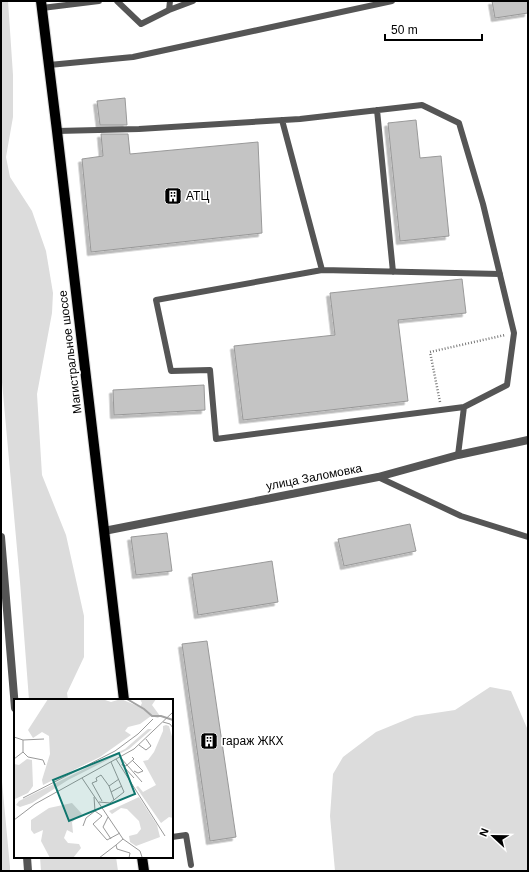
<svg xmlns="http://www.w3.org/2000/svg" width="529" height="872" font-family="Arial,sans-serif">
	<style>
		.green { fill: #dcdcdc }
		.building { fill: #c4c4c4; stroke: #999; filter: url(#shadow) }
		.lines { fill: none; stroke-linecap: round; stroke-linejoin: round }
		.primary-casing { stroke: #dbdbdb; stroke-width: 12 }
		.path { stroke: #777; stroke-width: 2.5; stroke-dasharray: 1 2; stroke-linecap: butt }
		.lane { stroke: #555; stroke-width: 6 }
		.street { stroke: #555; stroke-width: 8 }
		.primary { stroke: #000; stroke-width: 10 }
		.labels { text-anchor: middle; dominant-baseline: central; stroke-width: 3.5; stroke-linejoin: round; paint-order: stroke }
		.poi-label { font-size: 12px; fill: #000; stroke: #fff; text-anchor: start }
		.street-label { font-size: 12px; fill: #000; stroke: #fff }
		.inset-river { fill: none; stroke: #a3a3a3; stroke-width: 2 }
		.inset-road { fill: none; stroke: #999; stroke-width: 1 }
		.view { fill: #0f766e; fill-opacity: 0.15; stroke: #0f766e; stroke-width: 2 }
		.inset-edge { fill: none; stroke: #000; stroke-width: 2 }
	</style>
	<defs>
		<filter id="shadow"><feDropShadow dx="-3.5" dy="3.5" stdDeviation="0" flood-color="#0004"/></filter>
	</defs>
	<rect width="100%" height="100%" fill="#fff"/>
	<path class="green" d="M 1,1 L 8,1 L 13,75 L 13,117 L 6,157 L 10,177 L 32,211 L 46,251 L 53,293 L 52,313 L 37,394 L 42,475 L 66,535 L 84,616 L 84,657 L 67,693 L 68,700 L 29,700 L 20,582 L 1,371 Z
		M 490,687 L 511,691 L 527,728 L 528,735 L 528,871 L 335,871 L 330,816 L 333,774 L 343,757 L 376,732 L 415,716 L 455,710 Z
		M 1,771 L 10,867 L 10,871 L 1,871 Z
		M 40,857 L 116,857 L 118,871 L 41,871 Z"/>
	<path class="building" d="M 492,1 L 528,1 L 528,13 L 495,18 Z
		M 125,98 L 127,125 L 100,125 L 97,101 Z
		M 416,120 L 420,158 L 441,156 L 449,236 L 400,241 L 388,123 Z
		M 101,134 L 128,134 L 130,154 L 258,142 L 262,233 L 91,252 L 82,159 L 103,156 Z
		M 462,279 L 466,313 L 398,320 L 408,401 L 243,420 L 234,346 L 335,335 L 330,293 Z
		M 204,385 L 205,410 L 114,415 L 113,390 Z
		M 410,524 L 416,551 L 344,566 L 338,539 Z
		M 167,533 L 172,571 L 136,575 L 131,537 Z
		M 272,561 L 278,602 L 198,615 L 192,574 Z
		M 207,641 L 236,837 L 210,841 L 182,644 Z"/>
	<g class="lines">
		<defs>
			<path id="primary" d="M 41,1 L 57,131 L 124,700
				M 142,857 L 144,871"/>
		</defs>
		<use href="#primary" class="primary-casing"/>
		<path class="path" d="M 440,402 L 430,352 L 505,335"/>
		<path class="lane" d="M 117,1 L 141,24 L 169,10 L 170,1
			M 42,8 L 99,1
			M 169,10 L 193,1
			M 49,65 L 133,57 L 392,1
			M 377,110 L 393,272
			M 282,120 L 322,270 L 156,300 L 171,371 L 210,370 L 216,439 L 464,407
			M 57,131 L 139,129 L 300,119 L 422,105 L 459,123 L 483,204 L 514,333 L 507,385 L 464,407 L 458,455
			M 322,270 L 500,274
			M 378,477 L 461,516 L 528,537
			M 172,837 L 186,835 L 191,865"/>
		<path class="street" d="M 104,531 L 378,477 L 458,455 L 528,440
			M 1,537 L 15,708
			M 27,857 L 28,871"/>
		<use href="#primary" class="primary"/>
	</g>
	<defs>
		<symbol id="building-square" viewBox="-11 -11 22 22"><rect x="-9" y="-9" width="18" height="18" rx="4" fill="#000" stroke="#fff"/><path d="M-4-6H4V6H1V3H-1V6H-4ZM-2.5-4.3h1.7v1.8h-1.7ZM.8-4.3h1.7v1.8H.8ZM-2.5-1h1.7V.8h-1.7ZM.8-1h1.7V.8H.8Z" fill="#fff"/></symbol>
	</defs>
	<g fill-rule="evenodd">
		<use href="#building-square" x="163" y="186" width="20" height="20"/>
		<use href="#building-square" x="199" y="731" width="20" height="20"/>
	</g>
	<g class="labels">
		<g class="poi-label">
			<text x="186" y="196">АТЦ</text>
			<text x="222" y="741">гараж ЖКХ</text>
		</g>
		<g class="street-label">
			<text transform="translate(70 352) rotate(-97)">Магистральное шоссе</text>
			<text transform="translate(314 477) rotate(-11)">улица Заломовка</text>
		</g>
	</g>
	<g transform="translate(14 699)">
		<rect width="159" height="159" fill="#fff"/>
		<path d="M 34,0 L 88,0 L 97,3 L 107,0 L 126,8 L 128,4 L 126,0 L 142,0 L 138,6 L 146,17 L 144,19 L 137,17 L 126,25 L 114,28 L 111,32 L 117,36 L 86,58 L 29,86 L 28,81 L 36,55 L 35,37 L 28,33 L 19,39 L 14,31 ZM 152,26 L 155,27 L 159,41 L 159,119 L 155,118 L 147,124 L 122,88 L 124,87 L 129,93 L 142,86 L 129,62 L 134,61 L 140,53 L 149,32 L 149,27 ZM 134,30 L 138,30 L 115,50 L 54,81 L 18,104 L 6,108 L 2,106 L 5,102 L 111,50 ZM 13,60 L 18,61 L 19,87 L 14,94 L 1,100 L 0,65 L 5,66 ZM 125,98 L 143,126 L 146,138 L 122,147 L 116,143 L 115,137 L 123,135 L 127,130 L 125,122 L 113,110 L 107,109 L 98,115 L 95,112 ZM 58,104 L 68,115 L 58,123 L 59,134 L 53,131 L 50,139 L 54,144 L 65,145 L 67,149 L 59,159 L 36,159 L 27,142 L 29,131 L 20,135 L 17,131 L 17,121 L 35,109 Z" fill="#dcdcdc"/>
		<path class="inset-river" d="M 113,0 L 130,10 L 138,17 L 147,17 L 159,21"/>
		<path class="inset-road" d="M 149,23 L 156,25 L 159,29M 0,38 L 9,41 L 9,53 L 0,60M 9,41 L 30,40M 125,46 L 132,51 L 137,47 L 132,40M 9,53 L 14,58 L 29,61 L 31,66M 106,58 L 128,83M 102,60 L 151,137M 118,61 L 129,72 L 124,74 L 120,72M 109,63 L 108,66 L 112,67 L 120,60 L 118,58M 110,68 L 120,79M 68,79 L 109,140 L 126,152 L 128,158M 95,87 L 100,101M 97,93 L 108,87M 9,99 L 101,52 L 124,35 L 139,20M 88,102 L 78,84 L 83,82 L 82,79 L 87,76 L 95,87 L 105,80M 85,103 L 96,104 L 110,93 L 97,63M 81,112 L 88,117 L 79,125 L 93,141 L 106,134M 94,118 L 89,128 L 97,140M 0,121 L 21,105 L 120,50 L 159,13M 69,127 L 72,119 L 81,112 L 80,98M 109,140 L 102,146 L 103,150 L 116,154 L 115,159M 85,159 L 102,146"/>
		<path class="view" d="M 105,54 L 121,95 L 55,122 L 39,81 Z"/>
		<rect width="159" height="159" class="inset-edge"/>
	</g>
	<rect width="529" height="872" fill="none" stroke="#000000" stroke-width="4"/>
	<g transform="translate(493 836) rotate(292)" stroke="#ffffff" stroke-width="3" paint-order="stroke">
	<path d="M0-3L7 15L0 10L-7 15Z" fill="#000000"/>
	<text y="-6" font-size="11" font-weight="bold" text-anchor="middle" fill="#000000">N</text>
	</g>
	<path d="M385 34v6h97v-6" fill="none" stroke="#000000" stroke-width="2"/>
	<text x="391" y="34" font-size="12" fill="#000000" stroke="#ffffff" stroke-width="3" paint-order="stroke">50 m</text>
</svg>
